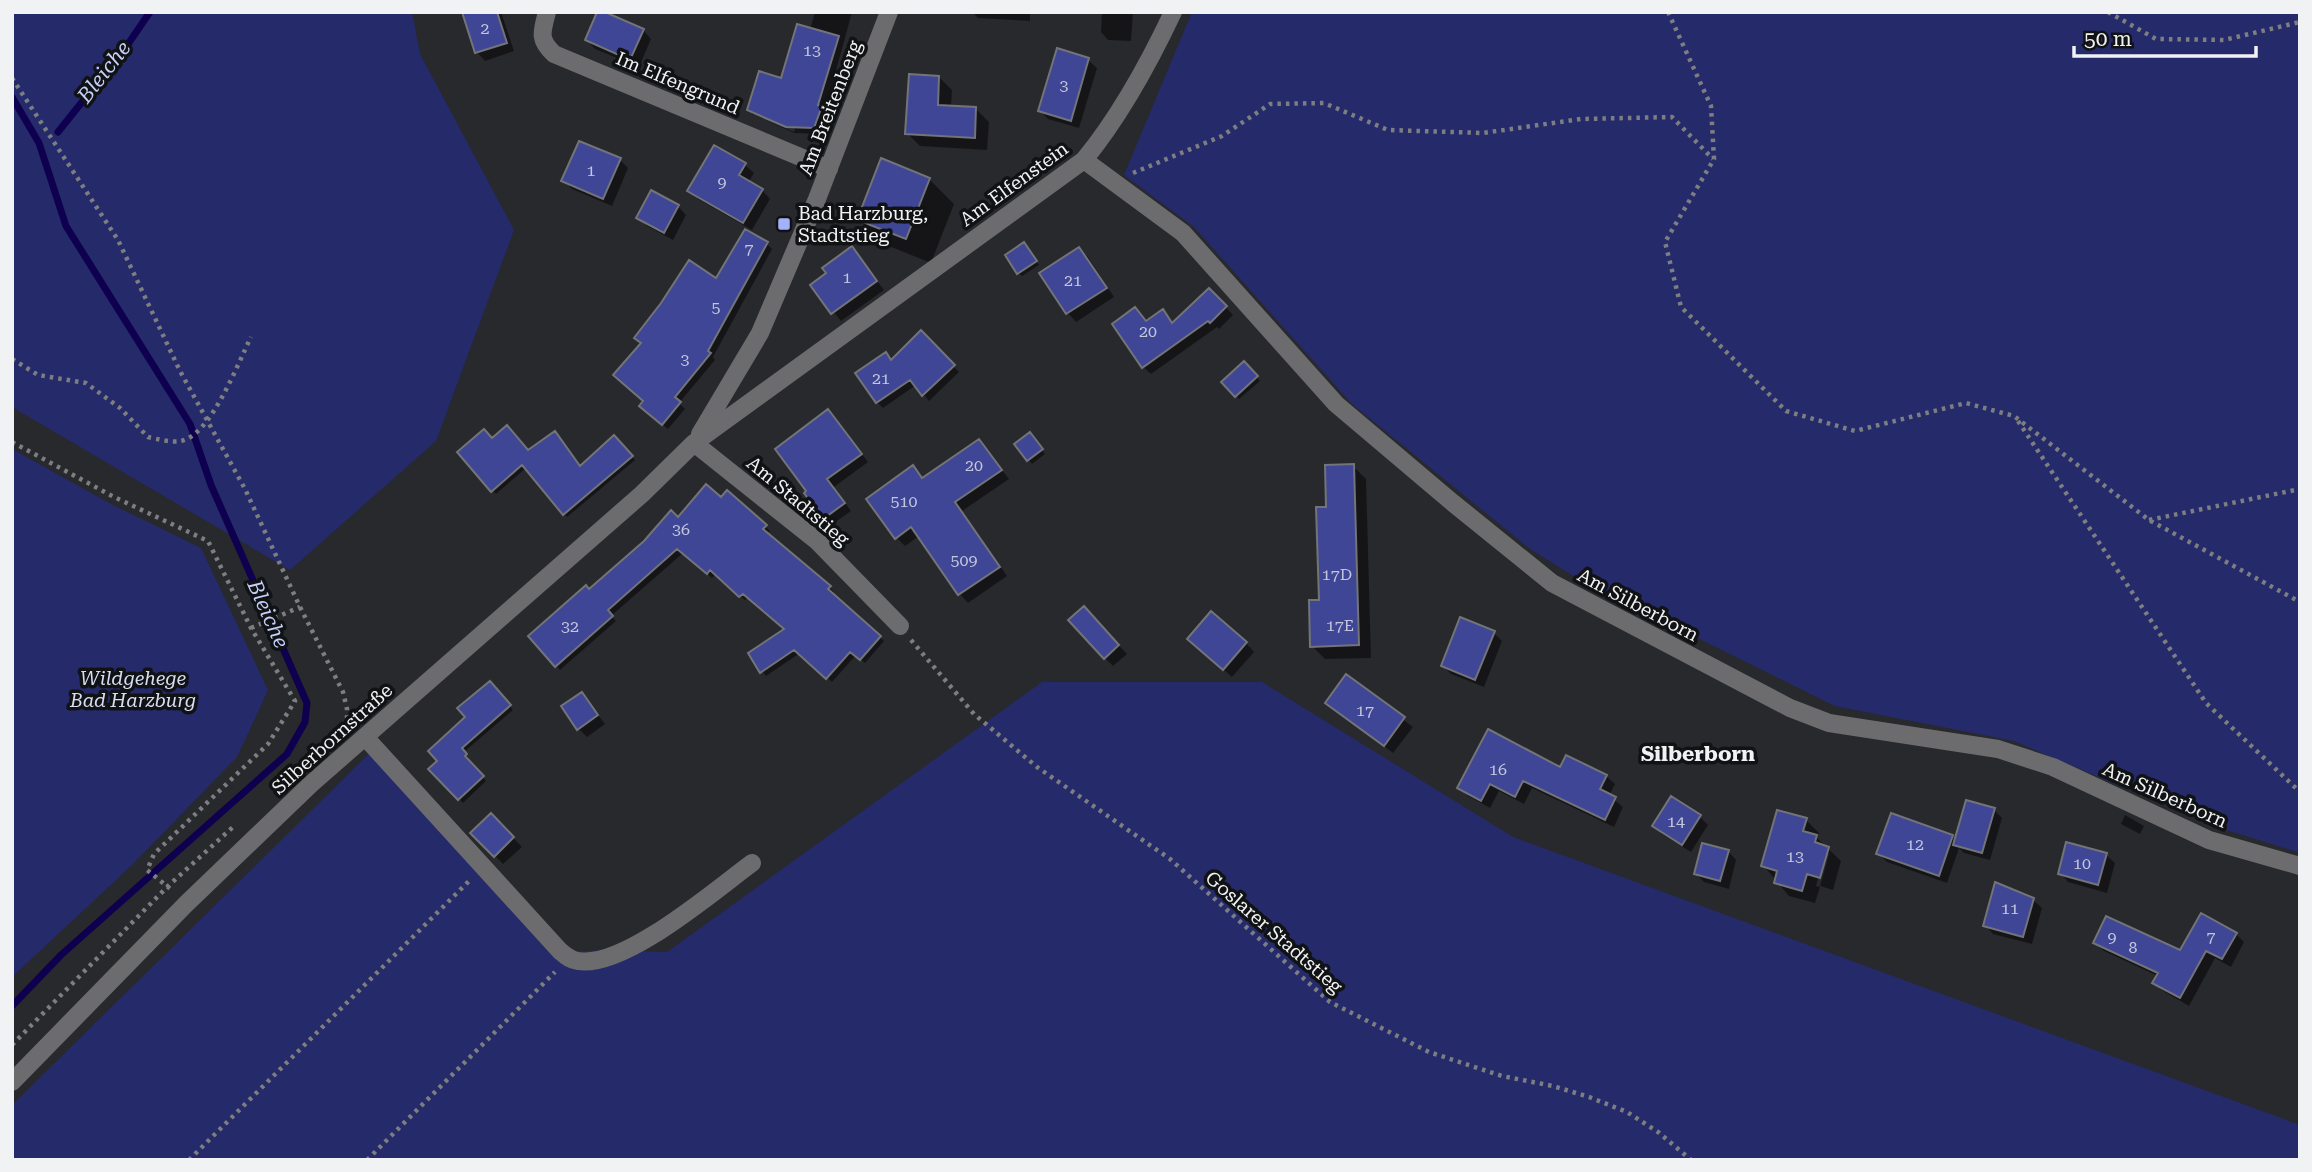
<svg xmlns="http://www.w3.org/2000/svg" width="2312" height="1172" font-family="'Roboto Serif',serif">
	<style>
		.green { fill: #252a6b }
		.shadow { fill: #0007 }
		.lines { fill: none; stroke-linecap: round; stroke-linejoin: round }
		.stream { stroke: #0f004f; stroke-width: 7 }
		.building { fill: #3e4695; stroke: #727478; stroke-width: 2 }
		.path { stroke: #7d7e81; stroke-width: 4.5; stroke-dasharray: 3.5 5; stroke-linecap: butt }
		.minor { stroke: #6c6c6e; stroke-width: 18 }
		.poi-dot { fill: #a3b2fd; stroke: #111214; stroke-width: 2.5 }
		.labels { text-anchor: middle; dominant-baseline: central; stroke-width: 7; stroke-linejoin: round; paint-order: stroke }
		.number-label { font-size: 16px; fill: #c4c7dc }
		.street-label { font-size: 19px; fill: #f1f2f4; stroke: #111214 }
		.poi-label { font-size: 19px; fill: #f1f2f4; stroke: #111214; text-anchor: start }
		.park-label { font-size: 19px; font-style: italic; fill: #d8def4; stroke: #111214 }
		.water-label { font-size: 21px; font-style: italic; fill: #c5cffb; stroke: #111214 }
		.neighbourhood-label { font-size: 21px; font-weight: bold; fill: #f1f2f4; stroke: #111214 }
	</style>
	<rect width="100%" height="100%" fill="#28292d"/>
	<path class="green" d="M 12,12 L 412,12 L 420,54 L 514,230 L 436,441 L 290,570 L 12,407 Z
		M 1192,12 L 2300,12 L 2300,853 L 2211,825 L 2014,741 L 1835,706 L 1580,580 L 1530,549 L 1352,404 L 1194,227 L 1124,175 Z
		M 12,449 L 111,504 L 201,548 L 268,690 L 237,757 L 132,865 L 12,977 Z
		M 1042,682 L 1262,682 L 1513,837 L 2300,1125 L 2300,1160 L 12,1160 L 12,1105 L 379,744 L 569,952 L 606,950 L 667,952 Z"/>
	<path class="shadow" d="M 472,12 L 501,12 L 514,51 L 485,61 L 477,52 Z
		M 815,12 L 852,12 L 825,111 L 828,114 L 821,134 L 794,133 L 754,115 L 794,132 L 795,128 L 754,112 L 754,115 L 749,110 L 782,80 L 810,30 Z
		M 972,12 L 1030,12 L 1030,21 L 978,18 Z
		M 1102,12 L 1133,12 L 1131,41 L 1108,40 L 1101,32 Z
		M 643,30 L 651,39 L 639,67 L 595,49 L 587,40 Z
		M 1088,60 L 1097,68 L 1079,128 L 1048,119 L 1040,111 Z
		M 939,77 L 952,90 L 951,107 L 976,109 L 989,122 L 987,150 L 920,146 L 907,133 Z
		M 714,147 L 745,165 L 754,173 L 748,183 L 762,190 L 770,199 L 752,230 L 698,199 L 690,190 Z
		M 620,160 L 628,168 L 612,206 L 572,189 L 564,181 Z
		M 929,179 L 954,204 L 931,263 L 884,244 L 859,220 Z
		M 678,206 L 686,215 L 673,240 L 647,226 L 639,218 Z
		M 767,244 L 772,249 L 713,357 L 715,360 L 679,403 L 685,409 L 668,429 L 647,411 L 717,281 Z
		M 852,248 L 884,290 L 841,321 L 812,285 L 828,274 Z
		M 1028,248 L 1039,265 L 1022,276 L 1018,273 Z
		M 1079,249 L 1088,257 L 1114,297 L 1076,322 L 1068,313 L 1042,273 Z
		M 1209,290 L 1233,315 L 1219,329 L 1217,327 L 1151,374 L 1143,367 L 1135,309 L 1147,323 L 1162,312 L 1174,324 Z
		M 921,333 L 959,372 L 929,401 L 916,385 L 883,408 L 877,402 L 885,354 L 892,361 Z
		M 1244,364 L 1260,381 L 1239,399 L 1224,382 Z
		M 828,411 L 868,462 L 834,487 L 851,511 L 831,525 L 824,518 Z
		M 614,437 L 635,460 L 567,517 L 526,468 L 496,494 L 459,452 L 492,440 L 580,468 Z
		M 1033,438 L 1045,454 L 1032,464 L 1016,445 Z
		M 979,441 L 1009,479 L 962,511 L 1007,576 L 968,603 L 960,594 L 919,536 L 905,546 L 896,537 L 912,467 L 924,479 Z
		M 1353,466 L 1366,479 L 1371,658 L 1325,659 L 1312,646 L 1321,601 L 1328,508 Z
		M 721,499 L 765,526 L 770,531 L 766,535 L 829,587 L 834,592 L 832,594 L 884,641 L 865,663 L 856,655 L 832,682 L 800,653 L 766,676 L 762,671 L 787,629 L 748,597 L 745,600 L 716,574 L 712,578 L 683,553 L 611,616 L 616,621 L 560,670 L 556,665 L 589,591 L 678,519 Z
		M 1092,617 L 1127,654 L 1113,666 L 1105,658 Z
		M 1494,633 L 1502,641 L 1484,687 L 1451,674 L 1443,666 Z
		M 1246,643 L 1254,652 L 1232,677 L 1198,648 Z
		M 1346,676 L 1413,727 L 1393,753 L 1327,703 Z
		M 490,683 L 513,710 L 464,752 L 469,759 L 468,760 L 486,781 L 463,803 L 430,769 L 439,761 Z
		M 582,694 L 605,724 L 587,737 L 579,729 Z
		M 1561,769 L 1606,776 L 1615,784 L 1609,796 L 1623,807 L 1614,827 L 1532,788 L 1524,804 L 1499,791 L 1490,808 L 1468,796 L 1459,788 Z
		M 1994,810 L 2002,818 L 1990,860 L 1964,853 L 1959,848 L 1947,883 L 1887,862 L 1878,853 L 1952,837 L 1956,841 Z
		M 491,815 L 522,847 L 503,864 L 473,833 Z
		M 2125,815 L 2144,826 L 2140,834 L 2121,824 Z
		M 1700,817 L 1708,825 L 1691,852 L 1662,834 L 1654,826 Z
		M 1806,820 L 1819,833 L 1817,838 L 1841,861 L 1833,890 L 1820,886 L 1829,854 L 1826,851 L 1816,886 L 1820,887 L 1815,903 L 1789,896 L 1763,865 Z
		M 1728,851 L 1736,860 L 1729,889 L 1704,882 L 1696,874 Z
		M 2106,855 L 2115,863 L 2107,893 L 2068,882 L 2060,873 Z
		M 2033,900 L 2042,908 L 2032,944 L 1993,934 L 1985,925 Z
		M 2236,934 L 2244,942 L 2231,967 L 2215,958 L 2189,1006 L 2163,991 L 2154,983 L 2158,976 L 2104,951 L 2095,943 L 2180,953 Z"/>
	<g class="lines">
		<path class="stream" d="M 12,97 L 39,143 L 66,226 L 190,424 L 211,485 L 307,703 L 305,722 L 287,754 L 61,955 L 12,1006
			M 58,132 L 126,47 L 150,12"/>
	</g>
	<path class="building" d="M 462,12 L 497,12 L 507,43 L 475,53 Z
		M 597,12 L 605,12 L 644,29 L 630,60 L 585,40 Z
		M 797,24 L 839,36 L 818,105 L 822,106 L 814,128 L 786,127 L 747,110 L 759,71 L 781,78 Z
		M 1057,48 L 1089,58 L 1071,121 L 1038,111 Z
		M 909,74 L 939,76 L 938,105 L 976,107 L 975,138 L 905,134 Z
		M 579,141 L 621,158 L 603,199 L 561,181 Z
		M 714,145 L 746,163 L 739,175 L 763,189 L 743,223 L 687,191 Z
		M 881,158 L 930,178 L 906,239 L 857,220 Z
		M 651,190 L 679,205 L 664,233 L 636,218 Z
		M 745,229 L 768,242 L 708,351 L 711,353 L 675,397 L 681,402 L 662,425 L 639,406 L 643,401 L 613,375 L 641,343 L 634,338 L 661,303 L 689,260 L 716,278 Z
		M 1024,242 L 1037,261 L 1017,274 L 1005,255 Z
		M 852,246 L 877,281 L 831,314 L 810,285 L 826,273 L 822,268 Z
		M 1079,247 L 1107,288 L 1066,314 L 1039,273 Z
		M 1209,288 L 1227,306 L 1210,323 L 1208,321 L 1142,368 L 1112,324 L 1135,307 L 1146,321 L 1163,309 L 1172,323 Z
		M 921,330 L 955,365 L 922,396 L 910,380 L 876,403 L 855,373 L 886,352 L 891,360 Z
		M 1244,361 L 1258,376 L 1235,397 L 1221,382 Z
		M 828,409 L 862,454 L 827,479 L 845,503 L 823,519 L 804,493 L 806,491 L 775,449 Z
		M 507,425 L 528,450 L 555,431 L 580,466 L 614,435 L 633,456 L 563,515 L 522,465 L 491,492 L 457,452 L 484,429 L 492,438 Z
		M 1030,432 L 1043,449 L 1027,461 L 1014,444 Z
		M 979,439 L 1002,470 L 955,502 L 1000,567 L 958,595 L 911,527 L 895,539 L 866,499 L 913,465 L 922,478 Z
		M 1354,464 L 1359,645 L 1310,647 L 1309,600 L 1319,600 L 1316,507 L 1326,507 L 1325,465 Z
		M 706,484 L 721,497 L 727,490 L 767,525 L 763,529 L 831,586 L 828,589 L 881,636 L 860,660 L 850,652 L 826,679 L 794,650 L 760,673 L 748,653 L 784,629 L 743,594 L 739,597 L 710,570 L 707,574 L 677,549 L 608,610 L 613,616 L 555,667 L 528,636 L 586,585 L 589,589 L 644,541 L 671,510 L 678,517 Z
		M 1084,606 L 1119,645 L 1104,659 L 1068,620 Z
		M 1211,611 L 1247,642 L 1223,670 L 1187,639 Z
		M 1460,617 L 1495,631 L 1475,680 L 1441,666 Z
		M 1346,674 L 1405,717 L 1384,746 L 1325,703 Z
		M 490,681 L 511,705 L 462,748 L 467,754 L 465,756 L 484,776 L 458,800 L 428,769 L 437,761 L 428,751 L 465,717 L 457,708 Z
		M 582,692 L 598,715 L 577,730 L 561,706 Z
		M 1488,729 L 1560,767 L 1566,755 L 1607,775 L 1600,789 L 1616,797 L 1605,820 L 1523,781 L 1515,797 L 1490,784 L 1481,801 L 1457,788 Z
		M 1671,796 L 1701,815 L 1682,845 L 1652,826 Z
		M 1966,800 L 1995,808 L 1982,853 L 1953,845 Z
		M 1777,810 L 1807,818 L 1803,831 L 1817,835 L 1815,842 L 1829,847 L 1820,878 L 1807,874 L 1802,891 L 1774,883 L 1777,871 L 1761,866 Z
		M 491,813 L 514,837 L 494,857 L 470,833 Z
		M 1891,813 L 1953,835 L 1939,876 L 1876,854 Z
		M 2066,842 L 2107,853 L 2098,885 L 2058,874 Z
		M 1702,843 L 1729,850 L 1720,881 L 1694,874 Z
		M 1995,882 L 2034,898 L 2023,937 L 1983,926 Z
		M 2201,913 L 2237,933 L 2222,959 L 2206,951 L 2180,998 L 2152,983 L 2158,973 L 2093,943 L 2106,916 L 2180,950 Z"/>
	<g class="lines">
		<path class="path" d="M 1668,12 L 1711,106 L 1714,159 L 1665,242 L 1681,307 L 1786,411 L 1855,431 L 1966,403 L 2014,416 L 2149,520 L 2300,602
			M 2108,12 L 2156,39 L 2224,40 L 2300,22
			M 12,78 L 118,240 L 180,371 L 245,489 L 300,607 L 343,692 L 347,709 L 347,725
			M 1133,173 L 1222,136 L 1270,104 L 1324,103 L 1388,130 L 1483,133 L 1581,119 L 1672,117 L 1713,159
			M 12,359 L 38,375 L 86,383 L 120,408 L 148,437 C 157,439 172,443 181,441 C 211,435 238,363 251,337
			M 2018,421 L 2206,703 L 2300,792
			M 12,442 L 114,497 L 208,541 L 251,628 L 295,701 L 268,744 L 154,854 L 147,870 L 173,891
			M 2149,520 L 2300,489
			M 251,628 L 300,607
			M 911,640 L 974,714 L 1037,767 L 1170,859 L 1330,1002 L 1429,1052 L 1502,1076 L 1553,1086 L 1589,1097 L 1627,1112 L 1658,1132 L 1691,1160
			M 12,1045 L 168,886 L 233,827
			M 189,1160 L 471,879
			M 367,1160 L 555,972"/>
		<path class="minor" d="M 547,12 C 542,32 538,39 554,54 L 829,169
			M 1084,160 L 1183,233 L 1336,404 L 1453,503 L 1552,583 L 1790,708 L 1829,723 L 1998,749 L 2053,767 L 2209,840 L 2300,866
			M 700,434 L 760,333 L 817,199 L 889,12
			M 694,443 L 817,541 L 900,626
			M 365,737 L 560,951 C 566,956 570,960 578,961 C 624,969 715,890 752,863
			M 12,1082 L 186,904 L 311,784 L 642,494 L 694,443 L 1084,160 C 1120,116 1149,63 1173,12"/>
	</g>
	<rect class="poi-dot" x="777" y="217" width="14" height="14" rx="3.5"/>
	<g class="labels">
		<g class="number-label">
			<text x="485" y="28">2</text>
			<text x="812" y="50">13</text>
			<text x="1064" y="85">3</text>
			<text x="591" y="170">1</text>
			<text x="722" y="182">9</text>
			<text x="749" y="248">7</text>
			<text x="847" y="277">1</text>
			<text x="1073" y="280">21</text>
			<text x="716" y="307">5</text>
			<text x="1148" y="331">20</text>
			<text x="685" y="359">3</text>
			<text x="881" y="378">21</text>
			<text x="974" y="465">20</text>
			<text x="904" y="501">510</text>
			<text x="681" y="529">36</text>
			<text x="964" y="560">509</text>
			<text x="1337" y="574">17D</text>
			<text x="1340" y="625">17E</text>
			<text x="570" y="626">32</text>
			<text x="1365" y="710">17</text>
			<text x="1498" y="769">16</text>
			<text x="1676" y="821">14</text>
			<text x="1915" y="844">12</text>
			<text x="1795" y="856">13</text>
			<text x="2082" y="863">10</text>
			<text x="2010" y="908">11</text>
			<text x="2211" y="936">7</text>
			<text x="2112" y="937">9</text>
			<text x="2133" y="947">8</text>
		</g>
		<g class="street-label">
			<text transform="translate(678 83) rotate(23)">Im Elfengrund</text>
			<text transform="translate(830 108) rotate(-69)">Am Breitenberg</text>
			<text transform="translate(1014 184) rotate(-36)">Am Elfenstein</text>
			<text transform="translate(798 501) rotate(40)">Am Stadtstieg</text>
			<text transform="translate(1638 605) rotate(28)">Am Silberborn</text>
			<text transform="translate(332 739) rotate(-42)">Silberbornstraße</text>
			<text transform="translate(2165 795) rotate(24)">Am Silberborn</text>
			<text transform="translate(1274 932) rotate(41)">Goslarer Stadtstieg</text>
		</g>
		<g class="poi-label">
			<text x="798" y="213">Bad Harzburg,<tspan x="798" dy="22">Stadtstieg</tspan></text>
		</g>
		<g class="park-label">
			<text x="133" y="678">Wildgehege<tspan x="133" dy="22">Bad Harzburg</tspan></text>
		</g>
		<g class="water-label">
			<text transform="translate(104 72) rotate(-52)">Bleiche</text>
			<text transform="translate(268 614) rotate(66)">Bleiche</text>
		</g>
		<g class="neighbourhood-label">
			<text x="1698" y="754">Silberborn</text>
		</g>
	</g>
	<rect width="2312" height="1172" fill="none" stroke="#f1f2f4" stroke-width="28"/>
	<path d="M2074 46v10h182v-10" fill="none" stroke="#f1f2f4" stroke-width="3.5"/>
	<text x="2084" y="46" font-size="21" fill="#f1f2f4" stroke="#111214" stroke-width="5" paint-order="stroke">50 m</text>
</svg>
